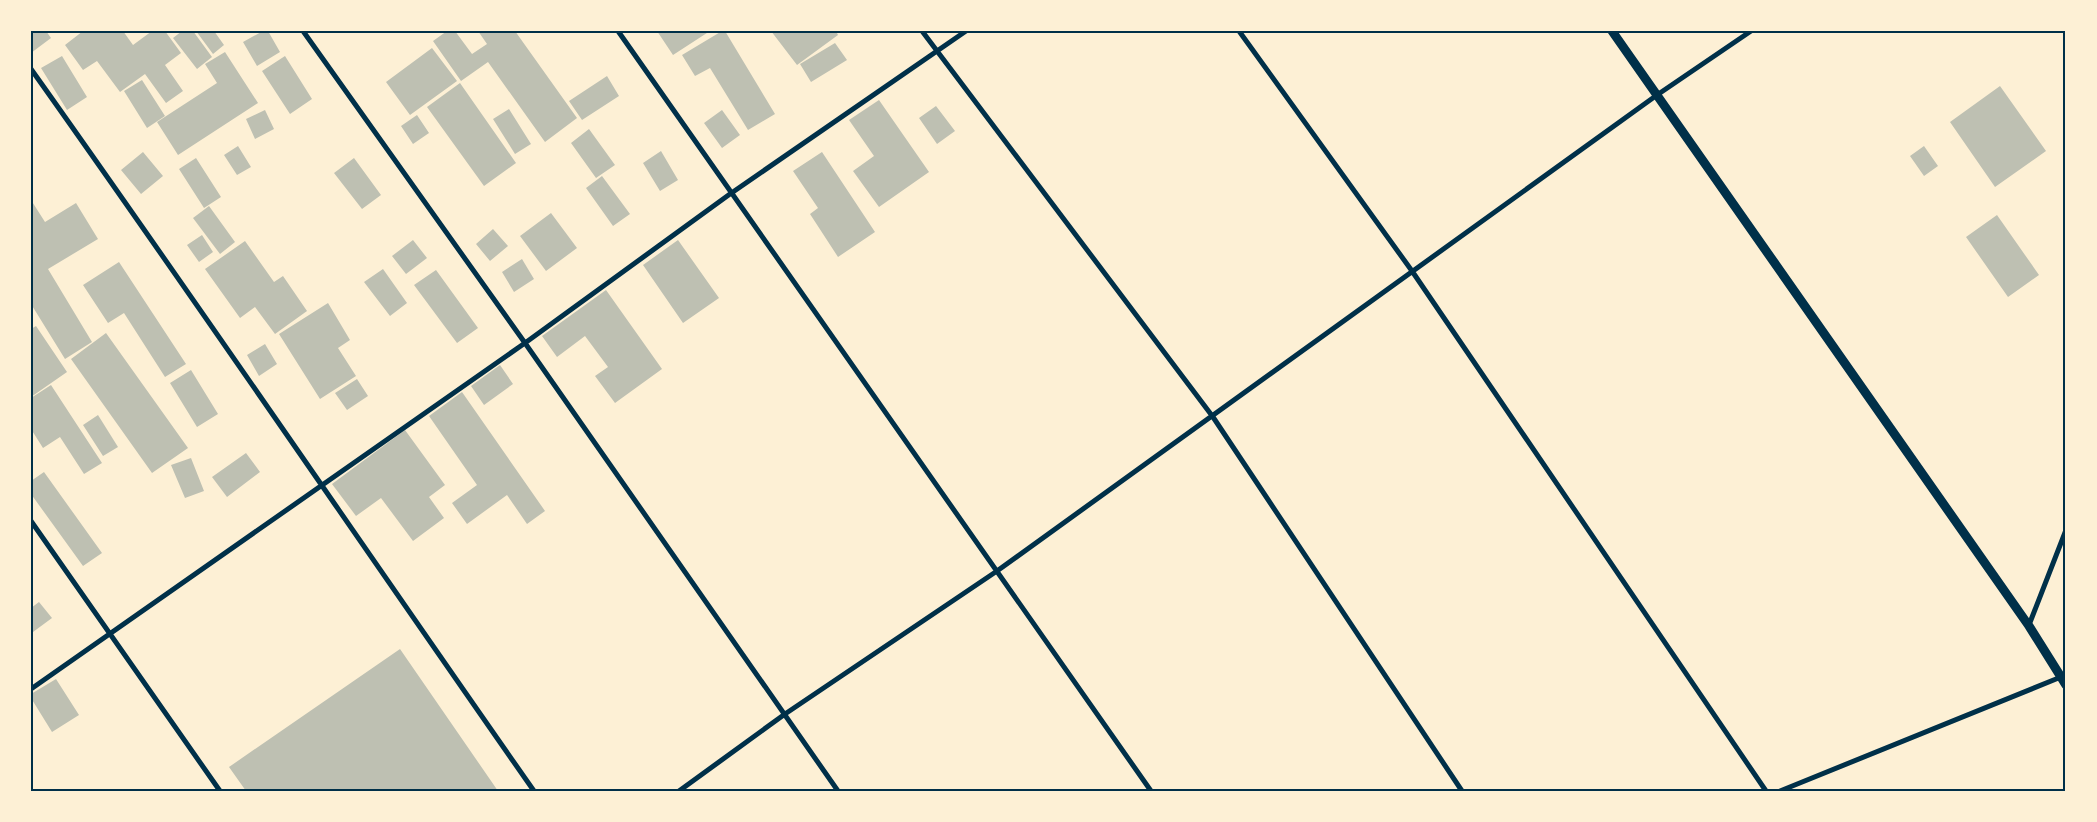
<svg xmlns="http://www.w3.org/2000/svg" width="2097" height="822" font-family="'Asap Condensed',sans-serif">
	<style>
		.building { fill: #bec0b2 }
		.lines { fill: none; stroke-linecap: round; stroke-linejoin: round }
		.minor { stroke: #003049; stroke-width: 5 }
		.tertiary { stroke: #003049; stroke-width: 9 }
		.neatline { fill: none; stroke: #003049; stroke-width: 2 }
	</style>
	<rect width="100%" height="100%" fill="#fdf0d5"/>
	<path class="building" d="M 31,31 L 46,31 L 51,38 L 31,53 Z
		M 83,31 L 123,31 L 133,45 L 152,31 L 165,31 L 181,53 L 165,65 L 183,91 L 166,103 L 145,74 L 120,92 L 97,61 L 83,70 L 65,45 Z
		M 182,31 L 193,31 L 212,57 L 197,69 L 173,38 Z
		M 196,31 L 214,31 L 224,45 L 213,54 Z
		M 263,31 L 268,31 L 280,52 L 257,66 L 243,42 Z
		M 447,31 L 455,31 L 472,54 L 487,44 L 478,31 L 515,31 L 577,118 L 545,142 L 488,62 L 461,81 L 433,41 Z
		M 657,31 L 710,31 L 673,55 Z
		M 722,31 L 725,31 L 775,114 L 748,130 L 710,68 L 695,76 L 682,55 Z
		M 771,31 L 836,31 L 838,35 L 797,65 Z
		M 835,43 L 847,60 L 811,82 L 800,64 Z
		M 432,48 L 457,81 L 410,115 L 386,82 Z
		M 225,52 L 258,103 L 178,155 L 157,122 L 217,83 L 205,64 Z
		M 62,56 L 87,97 L 67,110 L 41,68 Z
		M 285,56 L 312,99 L 290,114 L 262,71 Z
		M 607,76 L 619,96 L 582,120 L 569,101 Z
		M 142,80 L 165,116 L 147,128 L 124,91 Z
		M 460,83 L 516,163 L 484,186 L 427,107 Z
		M 2000,86 L 2046,151 L 1995,187 L 1950,122 Z
		M 879,100 L 929,172 L 879,207 L 853,171 L 874,156 L 849,120 Z
		M 936,106 L 955,131 L 937,144 L 919,118 Z
		M 509,109 L 531,144 L 515,154 L 493,119 Z
		M 265,110 L 274,129 L 255,139 L 246,119 Z
		M 722,110 L 740,135 L 722,148 L 704,123 Z
		M 417,115 L 429,133 L 413,144 L 401,126 Z
		M 589,129 L 615,165 L 596,178 L 571,143 Z
		M 238,146 L 251,167 L 237,175 L 224,155 Z
		M 1924,146 L 1938,166 L 1924,176 L 1910,156 Z
		M 661,151 L 678,180 L 660,191 L 643,163 Z
		M 143,152 L 163,176 L 141,194 L 121,170 Z
		M 822,152 L 875,232 L 838,257 L 810,214 L 818,208 L 793,171 Z
		M 196,158 L 221,197 L 204,208 L 179,169 Z
		M 354,158 L 381,195 L 362,209 L 334,173 Z
		M 602,176 L 630,214 L 613,226 L 586,188 Z
		M 31,200 L 45,222 L 76,203 L 98,239 L 48,269 L 92,342 L 65,359 L 31,304 Z
		M 209,206 L 235,242 L 220,254 L 193,218 Z
		M 551,213 L 577,248 L 546,271 L 520,236 Z
		M 1997,215 L 2039,275 L 2008,297 L 1966,237 Z
		M 493,229 L 508,246 L 490,261 L 476,244 Z
		M 202,235 L 213,252 L 199,262 L 187,245 Z
		M 413,240 L 427,258 L 406,274 L 392,256 Z
		M 678,240 L 719,298 L 683,323 L 643,265 Z
		M 245,241 L 274,282 L 283,276 L 307,311 L 275,334 L 255,307 L 240,318 L 205,269 Z
		M 522,259 L 534,279 L 514,292 L 502,272 Z
		M 119,262 L 186,364 L 165,377 L 124,313 L 108,323 L 83,285 Z
		M 383,269 L 407,303 L 390,316 L 364,282 Z
		M 436,270 L 478,328 L 457,343 L 414,285 Z
		M 606,290 L 662,369 L 615,403 L 595,376 L 608,367 L 585,336 L 557,357 L 542,336 Z
		M 328,303 L 350,340 L 338,348 L 356,376 L 320,399 L 279,334 Z
		M 36,326 L 67,372 L 31,397 L 31,329 Z
		M 106,333 L 188,448 L 152,473 L 71,359 Z
		M 265,344 L 277,364 L 259,376 L 247,355 Z
		M 500,365 L 513,384 L 484,405 L 471,386 Z
		M 191,370 L 218,414 L 197,427 L 170,383 Z
		M 357,379 L 368,396 L 347,410 L 335,393 Z
		M 51,385 L 102,463 L 84,474 L 60,437 L 43,448 L 31,429 L 31,398 Z
		M 462,392 L 545,511 L 527,524 L 507,495 L 467,524 L 452,503 L 477,485 L 429,416 Z
		M 98,415 L 118,447 L 103,456 L 83,425 Z
		M 405,430 L 445,485 L 429,497 L 444,518 L 413,541 L 381,498 L 356,516 L 332,484 Z
		M 246,453 L 260,472 L 227,497 L 212,477 Z
		M 191,458 L 204,491 L 185,498 L 171,465 Z
		M 44,472 L 102,553 L 83,566 L 31,494 L 31,481 Z
		M 39,602 L 52,618 L 33,632 L 31,629 L 31,608 Z
		M 400,649 L 498,791 L 246,791 L 229,767 Z
		M 56,679 L 79,715 L 52,732 L 31,698 L 31,694 Z"/>
	<g class="lines">
		<path class="minor" d="M 303,31 L 525,343 L 838,791
			M 618,31 L 1151,791
			M 922,31 L 1213,417 L 1462,791
			M 1239,31 L 1412,271 L 1766,791
			M 31,69 C 201,308 366,551 534,791
			M 31,521 L 220,791
			M 2029,625 L 2066,530
			M 31,689 L 525,343 L 730,194 L 966,31
			M 679,791 L 785,714 L 997,571 L 1657,95 L 1751,31
			M 1780,791 L 2061,677"/>
		<path class="tertiary" d="M 1612,31 L 2029,626 L 2066,685"/>
	</g>
	<rect width="2097" height="822" fill="none" stroke="#fdf0d5" stroke-width="65"/>
	<rect x="32" y="32" width="2032" height="758" class="neatline"/>
</svg>
